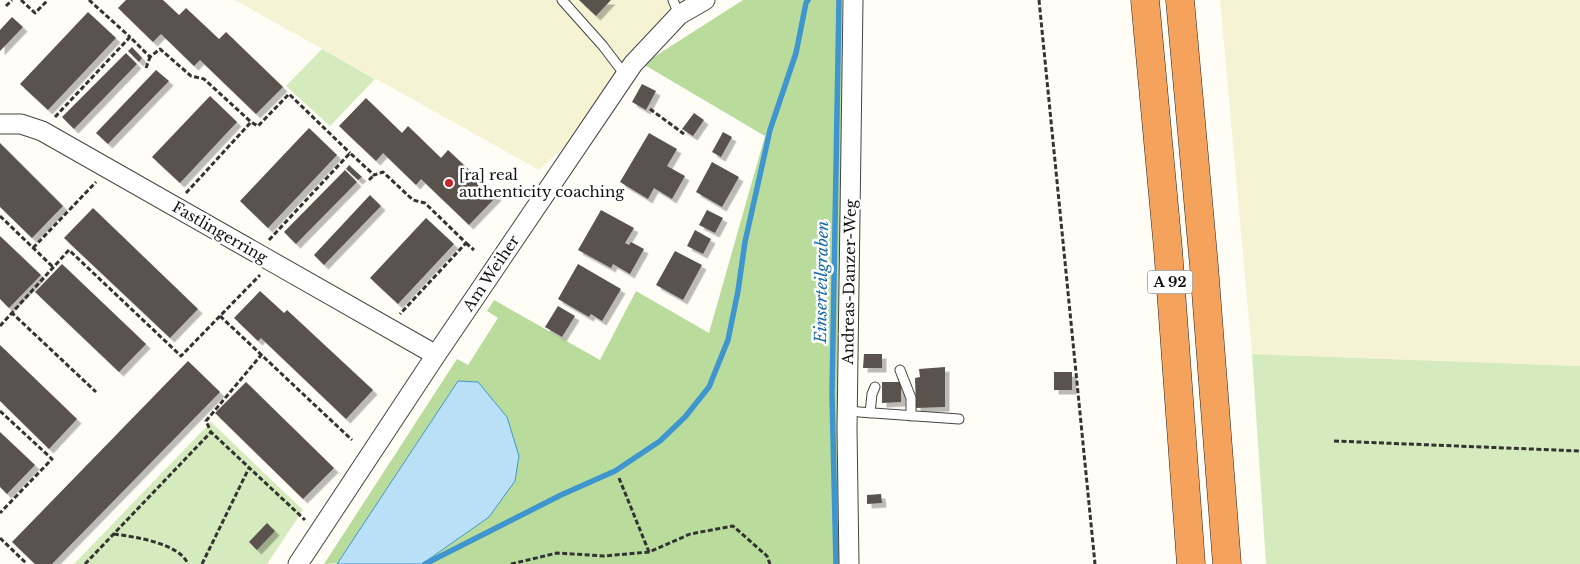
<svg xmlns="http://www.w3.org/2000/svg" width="1580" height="564" font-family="'Libre Baskerville',serif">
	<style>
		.farmland { fill: #f6f3d4 }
		.green { fill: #d5ebbd }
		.forest { fill: #b9dc9c }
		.water { fill: #b9e0f7; stroke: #3f96cf }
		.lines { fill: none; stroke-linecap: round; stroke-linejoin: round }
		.stream { stroke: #3f96cf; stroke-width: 5.5 }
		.building { fill: #5a524d; filter: url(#shadow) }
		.service-casing { stroke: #444; stroke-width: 11 }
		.minor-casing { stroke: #444; stroke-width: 21 }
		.motorway-casing { stroke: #222; stroke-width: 29 }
		.path { stroke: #333; stroke-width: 3; stroke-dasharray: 5 2.5; stroke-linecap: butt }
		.service { stroke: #fff; stroke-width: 9 }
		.minor { stroke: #fff; stroke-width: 19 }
		.motorway { stroke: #f5a25d; stroke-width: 28 }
		.poi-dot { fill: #c4262e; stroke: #fff; stroke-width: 2 }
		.labels { text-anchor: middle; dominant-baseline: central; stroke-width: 5; stroke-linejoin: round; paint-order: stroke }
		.shield { fill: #fff; stroke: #585858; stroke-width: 1 }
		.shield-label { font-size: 14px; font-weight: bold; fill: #111 }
		.poi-label { font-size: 15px; fill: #111; stroke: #fff; text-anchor: start }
		.street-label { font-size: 15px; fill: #111; stroke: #fff }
		.water-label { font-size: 16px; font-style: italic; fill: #1768a6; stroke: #fff }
	</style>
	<defs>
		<filter id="shadow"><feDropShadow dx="4.5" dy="4.5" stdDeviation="0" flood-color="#0004"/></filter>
	</defs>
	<rect width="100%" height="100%" fill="#fffdf5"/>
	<path class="farmland" d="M 235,0 L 687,0 L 669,10 L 627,58 L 564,147 L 539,170 Z
		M 1220,0 L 1580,0 L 1580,366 L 1252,354 Z"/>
	<path class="green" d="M 322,49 L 375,79 L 330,126 L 286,86 Z
		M 1252,354 L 1580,366 L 1580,564 L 1266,564 Z
		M 211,422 L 303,510 L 267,564 L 74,564 Z"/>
	<path class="forest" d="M 743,0 L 842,0 L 841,564 L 422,564 L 429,558 L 324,564 L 457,359 L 468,365 L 498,318 L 487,311 L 494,300 L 600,360 L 636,291 L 709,333 L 765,136 L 643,64 Z"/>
	<path class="water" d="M 458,381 L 478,382 L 507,417 L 519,456 L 515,481 L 489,517 L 422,564 L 337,564 Z"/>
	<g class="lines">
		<path class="stream" d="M 425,564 L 561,495 L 615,471 L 660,441 L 685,417 L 709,387 L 728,340 L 738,291 L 745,242 L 770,130 L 796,53 L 806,3 L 808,0
			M 836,564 L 832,394 L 839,0"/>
	</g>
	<path class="building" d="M 126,0 L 163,0 L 179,15 L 186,8 L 219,39 L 226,32 L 283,87 L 256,114 L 200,60 L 194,66 L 161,34 L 153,42 L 118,8 Z
		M 579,0 L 611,0 L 596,16 Z
		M 88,12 L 116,38 L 48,110 L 20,84 Z
		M 12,17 L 23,27 L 0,51 L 0,30 Z
		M 132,47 L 142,58 L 139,62 L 128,51 Z
		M 126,53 L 137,64 L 74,129 L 62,117 Z
		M 156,70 L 169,81 L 108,144 L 96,133 Z
		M 642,84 L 656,91 L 646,110 L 632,102 Z
		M 210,96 L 237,122 L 180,183 L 152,157 Z
		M 366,98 L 402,133 L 408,126 L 441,158 L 448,150 L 497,196 L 469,225 L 421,179 L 416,185 L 383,153 L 376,161 L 339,126 Z
		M 694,113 L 704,120 L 693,136 L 682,129 Z
		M 309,128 L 337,155 L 268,228 L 240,201 Z
		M 723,132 L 732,137 L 721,157 L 712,152 Z
		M 649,133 L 677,149 L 667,166 L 685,176 L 672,199 L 654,188 L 648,199 L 620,182 Z
		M 0,143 L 63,206 L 32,238 L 0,207 Z
		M 712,162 L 739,177 L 722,207 L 696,192 Z
		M 349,165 L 362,177 L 358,180 L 346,169 Z
		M 345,170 L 357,182 L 296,244 L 284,232 Z
		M 370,195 L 381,206 L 324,265 L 314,255 Z
		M 93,208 L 198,309 L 170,338 L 64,238 Z
		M 601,210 L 634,228 L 625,243 L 629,245 L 631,242 L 644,249 L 630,274 L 613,264 L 611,268 L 578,250 Z
		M 707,210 L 723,218 L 715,233 L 699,225 Z
		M 426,218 L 454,244 L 398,304 L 370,278 Z
		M 695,230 L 711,239 L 703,254 L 687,246 Z
		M 0,236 L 41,275 L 9,308 L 0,299 Z
		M 675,251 L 702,265 L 683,300 L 656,285 Z
		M 62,264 L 146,344 L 119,372 L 35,292 Z
		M 578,264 L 621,289 L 602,321 L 591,314 L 589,317 L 558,299 Z
		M 260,291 L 284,313 L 287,310 L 373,390 L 346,419 L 261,338 L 258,341 L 234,318 Z
		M 558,306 L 575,316 L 562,337 L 545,327 Z
		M 0,345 L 77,419 L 49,449 L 0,401 Z
		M 864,354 L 882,354 L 882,368 L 863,368 Z
		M 188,361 L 220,392 L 52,564 L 35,564 L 12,542 Z
		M 945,367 L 945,407 L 916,408 L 915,378 L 920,377 L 919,369 Z
		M 1054,372 L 1072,372 L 1072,390 L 1054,390 Z
		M 246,382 L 334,468 L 303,499 L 215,413 Z
		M 882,382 L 901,382 L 901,402 L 882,403 Z
		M 0,432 L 35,465 L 7,494 L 0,487 Z
		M 881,494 L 882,503 L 867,504 L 867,495 Z
		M 267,523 L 275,531 L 257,550 L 249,542 Z"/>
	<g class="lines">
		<defs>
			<path id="service" d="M 562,0 L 603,46 L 625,75
				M 673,0 L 679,15
				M 900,370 L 911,398 L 911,416
				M 847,409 L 859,412 L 959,419
				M 870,413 L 872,394 L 875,387"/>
			<path id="minor" d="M 0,124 L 21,124 L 42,131 L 436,355
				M 298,564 L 436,355 L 633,64 L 679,15 L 705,0
				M 849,564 L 847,429 L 853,0"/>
			<path id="motorway" d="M 1145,0 L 1168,249 L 1191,564
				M 1180,0 L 1204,266 L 1227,564"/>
		</defs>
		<use href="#service" class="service-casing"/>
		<use href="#minor" class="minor-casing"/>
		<use href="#motorway" class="motorway-casing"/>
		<path class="path" d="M 21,0 L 35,13 L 48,0
			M 89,0 L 130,37
			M 1039,0 L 1095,564
			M 6,6 L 12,0
			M 146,68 L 150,57
			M 650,109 L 684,134
			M 55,117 L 130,37 L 150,57 L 160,49 L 191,76 L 204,79 L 251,122
			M 369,180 L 374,175
			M 186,193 L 251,122 L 258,126 L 289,94 L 350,153
			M 0,216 L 53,267
			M 269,240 L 350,153 L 374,175 L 383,172 L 413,200 L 425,203 L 466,243 L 400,314
			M 466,243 L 474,250
			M 33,248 L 96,182
			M 11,312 L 96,392
			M 220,316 L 352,440
			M 0,326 L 69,250 L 181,356 L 260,275
			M 262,354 L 206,421 L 211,432 L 305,520
			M 0,411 L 52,459 L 0,513
			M 1334,441 L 1580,451
			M 619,478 L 649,552
			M 114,534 C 135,537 179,543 188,564
			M 0,538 L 27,564
			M 85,564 L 211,432
			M 202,564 L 249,468
			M 511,564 L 557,553 L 604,556 L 649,552 L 690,534 L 733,526 L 767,556 L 770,564"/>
		<use href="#service" class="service"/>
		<use href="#minor" class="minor"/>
		<use href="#motorway" class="motorway"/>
	</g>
	<circle class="poi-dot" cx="449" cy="183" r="5"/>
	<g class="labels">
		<rect class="shield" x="1147.5" y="270.5" width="45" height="23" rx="4"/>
		<g class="shield-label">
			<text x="1170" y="282">A 92</text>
		</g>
		<g class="poi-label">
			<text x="459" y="174">[ra] real<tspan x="459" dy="17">authenticity coaching</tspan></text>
		</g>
		<g class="street-label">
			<text transform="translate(220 232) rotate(30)">Fastlingerring</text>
			<text transform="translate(491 273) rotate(-56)">Am Weiher</text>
			<text transform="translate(849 282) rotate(-89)">Andreas-Danzer-Weg</text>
		</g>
		<g class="water-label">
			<text transform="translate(821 282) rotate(-89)">Einserteilgraben</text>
		</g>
	</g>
</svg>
